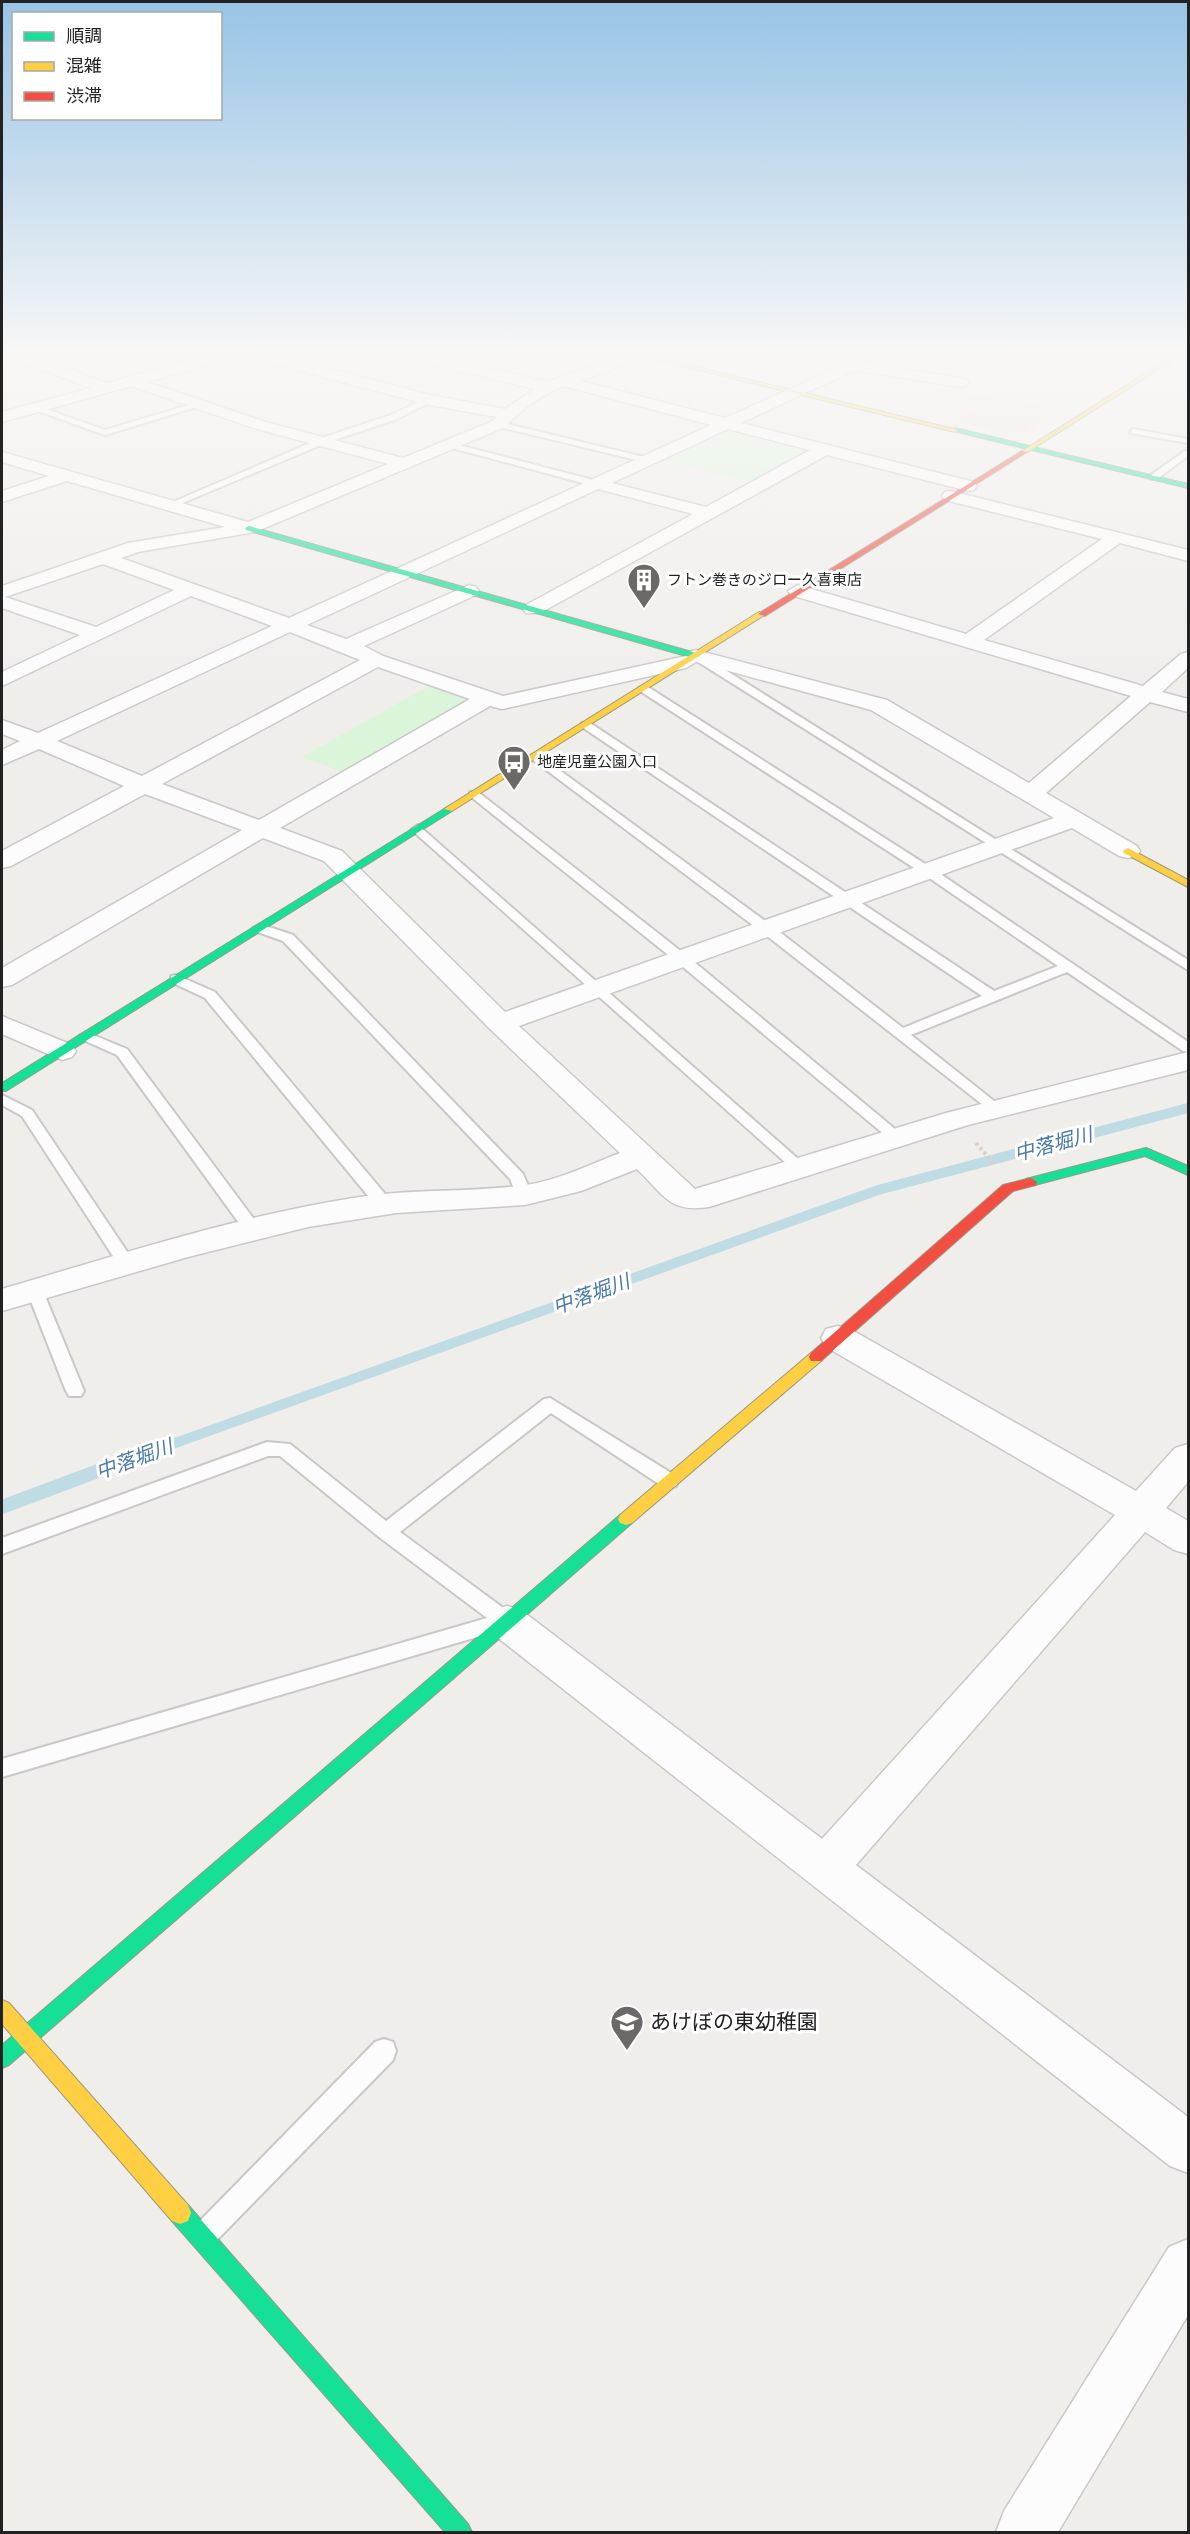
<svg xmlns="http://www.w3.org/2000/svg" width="1190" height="2534" font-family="'DejaVu Sans','Noto Sans JP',sans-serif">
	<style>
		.commercial { fill: #f1e3e1 }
		.park { fill: #daf5da }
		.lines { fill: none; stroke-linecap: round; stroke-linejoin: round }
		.stream-far2 { stroke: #bfdbe3; stroke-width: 5 }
		.stream-far1 { stroke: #bfdbe3; stroke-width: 10 }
		.stream { stroke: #bfdbe3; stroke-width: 14 }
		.lane-casing { stroke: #c9c8c7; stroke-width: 4 }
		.street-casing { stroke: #c9c8c7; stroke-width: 3 }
		.fast-casing { stroke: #999a82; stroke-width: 2 }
		.slow-casing { stroke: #999a82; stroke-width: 2 }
		.jam-casing { stroke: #999a82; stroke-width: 2 }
		.path { stroke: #dccecd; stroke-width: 4; stroke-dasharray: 3 3; stroke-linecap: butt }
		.lane { fill: #fdfcfc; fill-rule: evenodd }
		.street { fill: #fdfcfc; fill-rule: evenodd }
		.fast { fill: #16e098; fill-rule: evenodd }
		.slow { fill: #ffcf43; fill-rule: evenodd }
		.jam { fill: #f24e42; fill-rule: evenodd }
		.labels { text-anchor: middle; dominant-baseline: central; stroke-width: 6; stroke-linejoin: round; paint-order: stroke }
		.far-poi-label { font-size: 15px; fill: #222; stroke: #fff; text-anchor: start }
		.water-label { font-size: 20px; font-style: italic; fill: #4a7aab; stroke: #fff }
		.near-poi-label { font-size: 21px; fill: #222; stroke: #fff; text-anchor: start }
	</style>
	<rect width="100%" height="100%" fill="#f0eeeb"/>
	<path class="commercial" d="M 974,394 L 1062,410 L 1024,433 L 1008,433 L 955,422 L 982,407 L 961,403 Z"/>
	<path class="park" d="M 729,428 L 808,448 L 808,451 L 753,481 L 743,481 L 666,462 L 665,460 Z
		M 434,683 L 472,698 L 346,773 L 302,757 Z"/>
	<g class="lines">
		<path class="stream-far2" d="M 869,366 L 893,352"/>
		<path class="stream-far1" d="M 142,1455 L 878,1190 L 1188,1108"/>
		<path class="stream" d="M 2,1507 L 146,1453"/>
		<defs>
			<path id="lane" d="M 427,398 L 434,400 L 397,419 L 328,442 L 173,507 L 166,505 L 322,438 L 391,415 Z
				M 199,402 L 206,404 L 105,435 L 30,408 L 37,406 L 105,430 Z
				M 499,422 L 648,458 L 649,460 L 645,462 L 496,426 Z
				M 1133,429 L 1188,439 L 1188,443 L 1130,433 Z
				M 451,443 L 597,481 L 598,483 L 594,486 L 448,447 Z
				M 1185,451 L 1188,451 L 1188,456 L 1157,479 L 1151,479 L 1151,475 Z
				M 692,654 L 700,654 L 1188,960 L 1188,970 L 692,658 Z
				M 640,687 L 648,687 L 933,869 L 1188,1042 L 1188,1052 L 1183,1051 L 1067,972 L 911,1035 L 1004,1109 L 1002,1112 L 992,1112 L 762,932 L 529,757 L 539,755 L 772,926 L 903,1028 L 982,996 L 582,727 L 582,723 L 590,723 L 994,991 L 1058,966 L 925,875 L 640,691 Z
				M 470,792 L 478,792 L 687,956 L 901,1134 L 904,1137 L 901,1140 L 891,1140 L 677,962 L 470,796 Z
				M 418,825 L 805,1165 L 808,1168 L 805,1171 L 795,1171 L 414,832 L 412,829 Z
				M 260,924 L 293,935 L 523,1174 L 532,1195 L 530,1199 L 518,1199 L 510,1179 L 283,941 L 255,931 L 253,928 Z
				M 176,975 L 215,992 L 390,1200 L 392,1204 L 390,1208 L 378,1208 L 205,998 L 171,982 L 171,976 Z
				M 86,1032 L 127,1049 L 259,1226 L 261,1230 L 259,1234 L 247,1234 L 117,1055 L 81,1039 L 79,1036 Z
				M 2,1095 L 32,1110 L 132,1259 L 134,1263 L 132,1267 L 120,1267 L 22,1116 L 2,1105 Z
				M 35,1285 L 43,1291 L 84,1391 L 81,1396 L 69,1396 L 66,1391 L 27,1291 Z
				M 550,1398 L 676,1476 L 678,1481 L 676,1486 L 669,1488 L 662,1486 L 551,1413 L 400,1532 L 514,1616 L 517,1622 L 514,1628 L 507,1630 L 497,1625 L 494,1632 L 487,1634 L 2,1777 L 2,1759 L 487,1618 L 379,1537 L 280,1456 L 268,1456 L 2,1554 L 2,1538 L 267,1442 L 290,1444 L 386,1521 L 544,1399 Z
				M 384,2039 L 393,2042 L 396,2051 L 393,2060 L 213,2244 L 204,2248 L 195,2244 L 191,2235 L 195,2226 L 375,2042 Z"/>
			<path id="street" d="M 2,352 L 21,352 L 107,383 L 221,352 L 266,352 L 430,395 L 505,409 L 535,389 L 394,355 L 392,352 L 419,352 L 547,382 L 635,352 L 657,352 L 580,381 L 725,418 L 853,361 L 966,379 L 969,382 L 966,385 L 961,387 L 855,370 L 741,423 L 974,482 L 977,486 L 974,490 L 968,491 L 827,455 L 540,613 L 526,613 L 523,609 L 526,605 L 693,514 L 598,489 L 307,625 L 346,639 L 469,585 L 476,587 L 479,591 L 476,595 L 364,646 L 383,656 L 503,696 L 686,656 L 689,652 L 696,650 L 887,700 L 1029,783 L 1131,696 L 791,595 L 788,591 L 798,585 L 966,634 L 1102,539 L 945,500 L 942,496 L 945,492 L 951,491 L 1188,550 L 1188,561 L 1120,543 L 984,640 L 1143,686 L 1181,654 L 1188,652 L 1188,668 L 1162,692 L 1188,699 L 1188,712 L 1150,702 L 1046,793 L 1137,846 L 1140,851 L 1137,856 L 1128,858 L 1119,856 L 1072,828 L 519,1026 L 695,1189 L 946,1113 L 1188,1052 L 1188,1070 L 968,1125 L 709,1207 C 669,1213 664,1195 637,1169 L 581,1191 L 525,1205 L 396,1213 L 308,1227 L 188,1257 L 2,1311 L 2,1289 C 118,1255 234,1217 353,1198 C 410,1188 469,1193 526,1185 C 559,1180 589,1165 620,1153 L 490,1029 L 324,861 L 263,838 L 12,985 L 2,987 L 2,968 L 242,830 L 145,794 L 11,866 L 2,868 L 2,851 L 124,786 L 39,749 L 2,765 L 2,750 L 20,741 L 2,734 L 2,720 L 38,733 L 272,626 L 191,596 L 2,686 L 2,672 L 80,635 L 2,608 L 2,586 L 128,543 L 225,527 L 67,481 L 2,502 L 2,491 L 49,476 L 2,462 L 2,452 L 248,522 L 388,464 L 257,429 L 131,386 L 2,422 L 2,412 L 91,388 L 2,355 ZM 247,357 L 430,405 L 497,417 L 493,421 L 403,458 L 269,423 L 147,382 L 228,359 ZM 564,386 L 711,425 L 289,618 L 121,558 L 138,552 L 255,532 L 505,427 C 520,410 543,394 564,386 ZM 728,429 L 810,450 L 706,507 L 612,483 ZM 103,564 L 174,590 L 96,627 L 5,597 ZM 290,632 L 360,660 L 142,776 L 57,741 ZM 696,662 L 871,710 L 1054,818 L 505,1012 L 342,851 L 280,828 L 490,706 L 502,709 L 686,668 ZM 378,667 L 470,699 L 259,820 L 162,784 Z
				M 2,1016 L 72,1045 L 76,1051 L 72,1057 L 62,1060 L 2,1034 Z
				M 838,1326 L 850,1329 L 1136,1491 L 1175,1448 L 1188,1444 L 1188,1482 L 1166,1508 L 1188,1521 L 1188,1554 L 1174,1550 L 1145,1532 L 856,1865 L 1188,2117 L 1188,2173 L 1170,2166 L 493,1634 L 487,1622 L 493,1610 L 507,1606 L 521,1610 L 822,1839 L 1115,1515 L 826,1347 L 821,1338 L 826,1329 Z
				M 1188,2239 L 1188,2315 L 1058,2532 L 996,2532 L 1004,2511 L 1169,2247 Z"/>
			<path id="fast" d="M 955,428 L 1188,484 L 1188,488 L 953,431 Z
				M 249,526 L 699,654 L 700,656 L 693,658 L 246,530 L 245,528 Z
				M 449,806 L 452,807 L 452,811 L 6,1091 L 2,1091 L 2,1083 Z
				M 1146,1148 L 1188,1166 L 1188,1175 L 1145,1156 L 1031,1186 L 1025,1182 L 1026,1179 Z
				M 626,1513 L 632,1515 L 634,1519 L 632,1523 L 9,2065 L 2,2068 L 2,2045 L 620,1515 Z
				M 180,2202 L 188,2205 L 468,2524 L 472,2532 L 445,2532 L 172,2221 L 169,2213 L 172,2205 Z"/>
			<path id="slow" d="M 623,352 L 634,352 L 958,430 L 955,432 Z
				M 1179,352 L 1186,352 L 1026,453 L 1021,452 Z
				M 759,612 L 766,614 L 452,811 L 444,809 Z
				M 1128,848 L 1188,880 L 1188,887 L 1124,853 L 1123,851 Z
				M 816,1352 L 821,1353 L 823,1357 L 821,1361 L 632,1523 L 626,1525 L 620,1523 L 618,1519 L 620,1515 L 811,1353 Z
				M 2,2000 L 9,2003 L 188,2205 L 191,2213 L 188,2221 L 180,2224 L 172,2221 L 2,2024 Z"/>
			<path id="jam" d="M 1022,451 L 1027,452 L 765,616 L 758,614 Z
				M 1031,1178 L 1037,1182 L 1036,1185 L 1013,1191 L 821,1361 L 811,1361 L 809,1357 L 811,1353 L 1003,1185 Z"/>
		</defs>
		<use href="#lane" class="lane-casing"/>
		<use href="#street" class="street-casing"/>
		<use href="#fast" class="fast-casing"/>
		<use href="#slow" class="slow-casing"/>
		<use href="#jam" class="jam-casing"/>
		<path class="path" d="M 976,1143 L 994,1164"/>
		<use href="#lane" class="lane"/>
		<use href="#street" class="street"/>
		<use href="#fast" class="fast"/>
		<use href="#slow" class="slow"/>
		<use href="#jam" class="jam"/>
	</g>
	<linearGradient id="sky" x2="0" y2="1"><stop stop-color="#97c4e6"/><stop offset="0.5" stop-color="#f8f7f6"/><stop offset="1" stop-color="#f8f7f6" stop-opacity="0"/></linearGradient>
	<rect width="1190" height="707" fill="url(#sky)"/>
	<defs>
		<symbol id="building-pin" viewBox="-11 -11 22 30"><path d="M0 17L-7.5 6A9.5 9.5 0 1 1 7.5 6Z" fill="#6a6968" stroke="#fff"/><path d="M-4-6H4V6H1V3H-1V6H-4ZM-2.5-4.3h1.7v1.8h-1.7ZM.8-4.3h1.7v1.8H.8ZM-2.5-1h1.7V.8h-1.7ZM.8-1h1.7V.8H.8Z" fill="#fff"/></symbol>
		<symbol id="bus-pin" viewBox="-11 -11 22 30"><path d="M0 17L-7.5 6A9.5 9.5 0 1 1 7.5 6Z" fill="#6a6968" stroke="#fff"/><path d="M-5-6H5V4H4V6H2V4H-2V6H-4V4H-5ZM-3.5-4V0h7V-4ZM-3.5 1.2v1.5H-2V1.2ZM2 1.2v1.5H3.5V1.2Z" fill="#fff"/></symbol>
		<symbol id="school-pin" viewBox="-11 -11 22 30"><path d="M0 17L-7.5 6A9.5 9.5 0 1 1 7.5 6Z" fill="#6a6968" stroke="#fff"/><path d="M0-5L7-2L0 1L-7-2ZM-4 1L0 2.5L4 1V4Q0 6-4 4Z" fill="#fff"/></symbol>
	</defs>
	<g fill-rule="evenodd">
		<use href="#building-pin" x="625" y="561" width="38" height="52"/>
		<use href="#bus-pin" x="495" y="743" width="38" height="52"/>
		<use href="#school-pin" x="608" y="2003" width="38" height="52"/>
	</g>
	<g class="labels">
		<g class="far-poi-label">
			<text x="667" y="580">フトン巻きのジロー久喜東店</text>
			<text x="537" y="762">地産児童公園入口</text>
		</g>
		<g class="water-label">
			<text transform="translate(1053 1144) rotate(-15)">中落堀川</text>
			<text transform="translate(591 1294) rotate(-20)">中落堀川</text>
			<text transform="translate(134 1459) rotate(-20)">中落堀川</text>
		</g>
		<g class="near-poi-label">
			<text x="650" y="2022">あけぼの東幼稚園</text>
		</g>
	</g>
	<rect width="1190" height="2534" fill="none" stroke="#222222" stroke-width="6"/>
	<rect x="12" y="12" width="210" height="108" fill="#ffffff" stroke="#a7a7a7" stroke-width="1.5"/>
	<rect x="24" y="32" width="30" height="9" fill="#16e098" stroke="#a7a7a7" stroke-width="1.5"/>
	<text x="66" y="42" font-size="18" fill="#222222">順調</text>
	<rect x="24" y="62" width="30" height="9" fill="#ffcf43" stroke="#a7a7a7" stroke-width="1.5"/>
	<text x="66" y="72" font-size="18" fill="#222222">混雑</text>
	<rect x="24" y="92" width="30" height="9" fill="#f24e42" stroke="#a7a7a7" stroke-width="1.5"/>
	<text x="66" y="102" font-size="18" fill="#222222">渋滞</text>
</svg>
